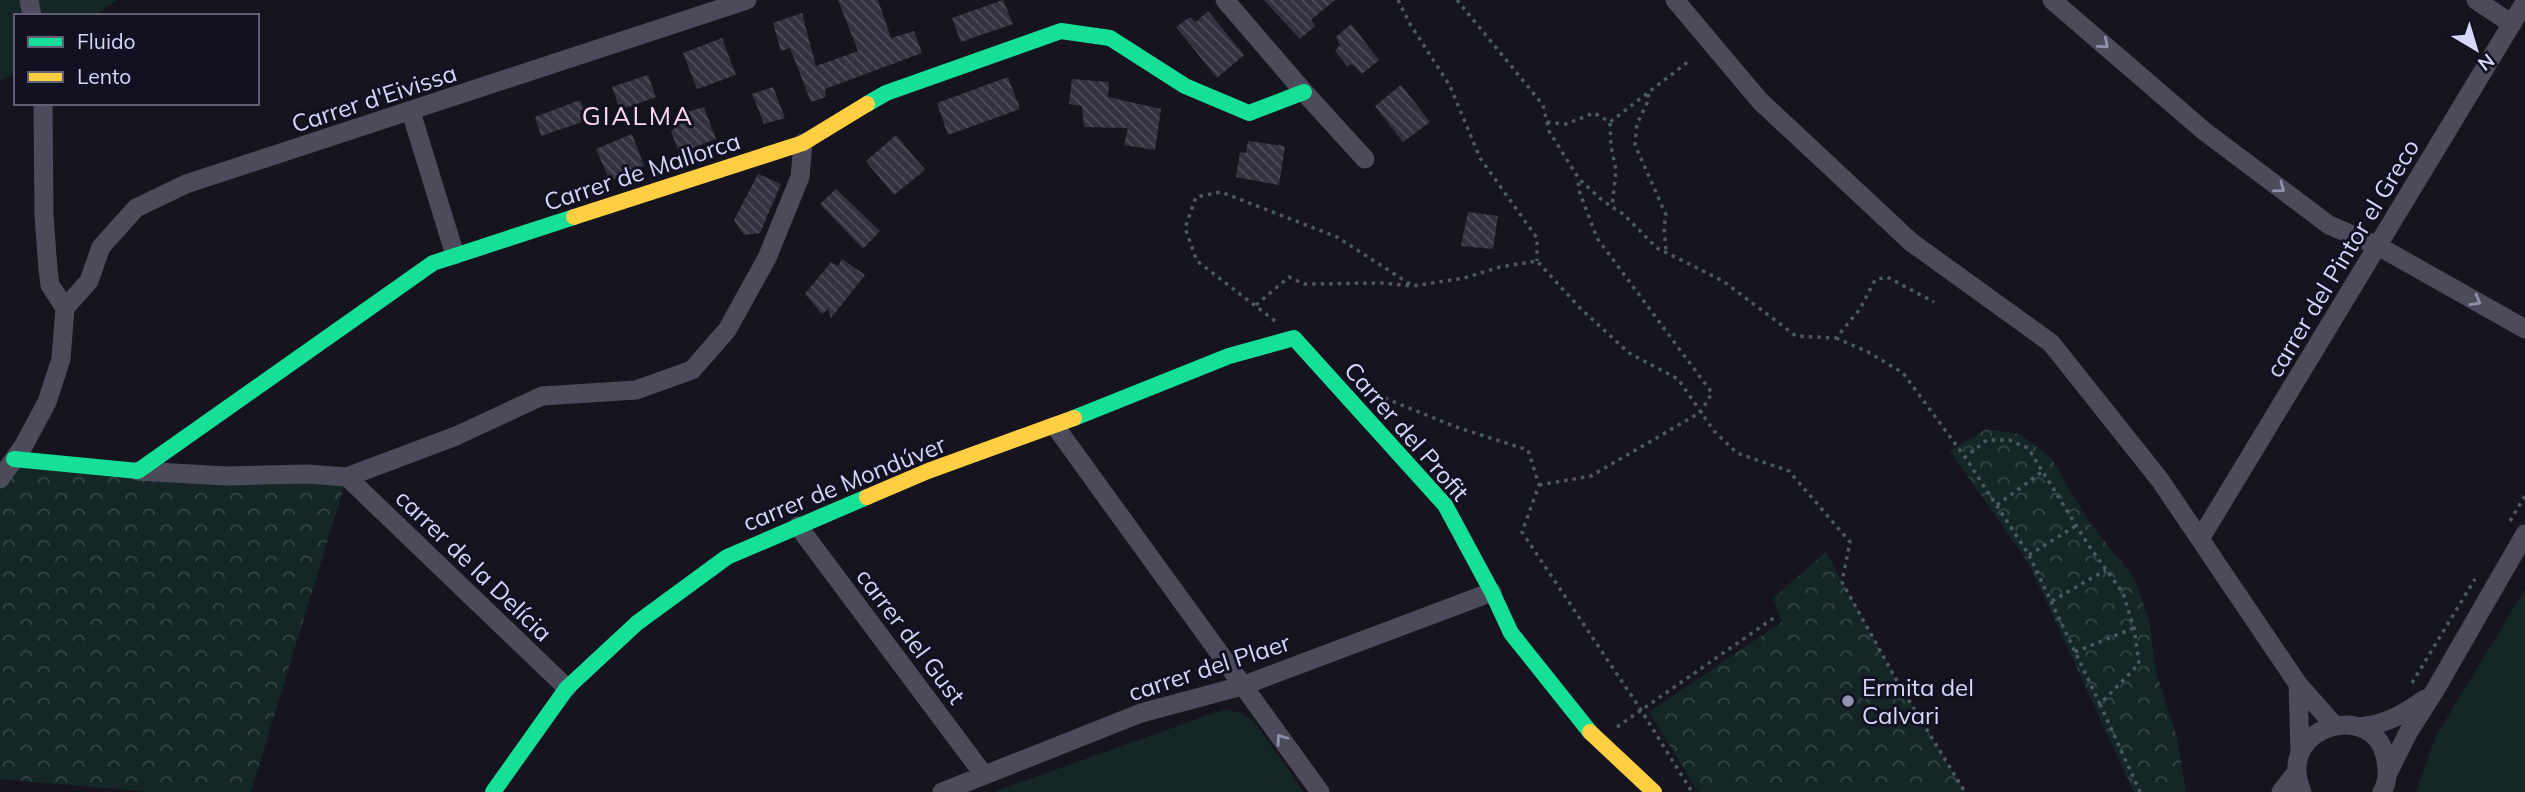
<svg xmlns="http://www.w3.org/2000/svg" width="2525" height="792" font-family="Mulish,sans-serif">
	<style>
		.grass { fill: #142726 }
		.park { fill: url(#park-crowns) }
		.building { fill: url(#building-back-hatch) }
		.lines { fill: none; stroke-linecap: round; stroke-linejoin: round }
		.path { stroke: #4d5963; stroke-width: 3.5; stroke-dasharray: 3.5 5; stroke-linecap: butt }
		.street { stroke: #4b4b5c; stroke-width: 19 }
		.fast { stroke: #16e098; stroke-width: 16 }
		.slow { stroke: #ffcf43; stroke-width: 16 }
		.oneway { stroke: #9190aa }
		.poi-dot { fill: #9392ac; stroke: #121121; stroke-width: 2.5 }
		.labels { text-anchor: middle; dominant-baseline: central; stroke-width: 6; stroke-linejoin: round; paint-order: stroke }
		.street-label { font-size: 24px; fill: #d7d6f9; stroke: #121121 }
		.poi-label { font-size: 24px; fill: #d7d6f9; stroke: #121121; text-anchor: start }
		.neighbourhood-label { font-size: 26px; letter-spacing: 2px; fill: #f9d8f0; stroke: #121121 }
	</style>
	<defs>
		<pattern id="park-crowns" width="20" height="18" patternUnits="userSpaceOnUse" patternTransform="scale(1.75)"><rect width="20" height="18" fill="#142726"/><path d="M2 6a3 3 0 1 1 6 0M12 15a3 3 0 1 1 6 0" fill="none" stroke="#354646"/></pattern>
		<pattern id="building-back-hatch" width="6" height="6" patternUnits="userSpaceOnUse" patternTransform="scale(1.75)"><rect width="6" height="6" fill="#343240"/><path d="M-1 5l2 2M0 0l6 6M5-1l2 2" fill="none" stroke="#514f5c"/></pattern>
	</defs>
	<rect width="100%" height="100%" fill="#16141e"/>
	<path class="grass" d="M 0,0 L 117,0 L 95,16 L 16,16 L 16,71 L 0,82 Z
		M 2525,589 L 2525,792 L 2416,792 L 2436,736 Z
		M 1225,709 L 1241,713 L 1254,721 L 1304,792 L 993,792 Z"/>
	<path class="park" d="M 1986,429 L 2020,434 L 2052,459 L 2089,522 L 2135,579 L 2150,623 L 2155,668 L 2177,738 L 2186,792 L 2134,792 L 2029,564 L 1950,451 Z
		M 14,459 L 347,477 L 251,792 L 148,792 L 0,779 L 0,479 Z
		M 1826,552 L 1897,681 L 1965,792 L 1698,792 L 1649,712 L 1782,622 L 1773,598 Z"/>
	<path class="building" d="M 838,0 L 878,0 L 891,38 L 914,31 L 922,53 L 825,89 L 826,97 L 811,102 L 790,48 L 781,51 L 773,23 L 802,13 L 816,66 L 858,51 Z
		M 1003,0 L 1013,24 L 961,42 L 952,18 Z
		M 1264,0 L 1335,0 L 1311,20 L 1315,26 L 1300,39 Z
		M 1208,11 L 1244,55 L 1217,78 L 1176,27 L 1190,17 L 1196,22 Z
		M 1351,24 L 1379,60 L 1362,74 L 1352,64 L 1347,66 L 1335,51 L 1340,45 L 1336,37 Z
		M 722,38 L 736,75 L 697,89 L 683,53 Z
		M 648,75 L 656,97 L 620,110 L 612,87 Z
		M 1008,77 L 1020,109 L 948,135 L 937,103 Z
		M 1072,79 L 1109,82 L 1108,97 L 1161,109 L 1155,150 L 1124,145 L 1128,128 L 1084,127 L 1082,106 L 1069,104 Z
		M 1401,85 L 1430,122 L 1403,142 L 1375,106 Z
		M 773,87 L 785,118 L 764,124 L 752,94 Z
		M 580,100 L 588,120 L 541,136 L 535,117 Z
		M 704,107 L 716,139 L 679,153 L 671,131 L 679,126 L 676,115 Z
		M 632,134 L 644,166 L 610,181 L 596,149 Z
		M 896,135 L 925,170 L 894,195 L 866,161 Z
		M 1248,141 L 1285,146 L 1279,185 L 1236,177 L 1240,152 L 1246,153 Z
		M 758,174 L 781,184 L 760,233 L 744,235 L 734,220 Z
		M 836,189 L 880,231 L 863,249 L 820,204 Z
		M 1468,212 L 1498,216 L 1493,249 L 1461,246 Z
		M 842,259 L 865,275 L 831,318 L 828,309 L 822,314 L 805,294 L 831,262 L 838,266 Z"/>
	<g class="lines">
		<path class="path" d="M 1398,0 L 1410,24 L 1450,86 L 1480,158 L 1537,238 L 1537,261
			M 1457,0 L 1543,105 L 1549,131 L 1579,179 L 1603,201 L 1623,214 L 1657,248 L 1723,281 L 1796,336 L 1836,338 L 1860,309 L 1875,280 L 1887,277 L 1934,302
			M 1648,94 L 1649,99 L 1637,124 L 1635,145 L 1666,215 L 1664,227 L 1666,252
			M 1547,122 L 1566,124 L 1594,113 L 1610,122 L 1689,61
			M 1610,123 L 1611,146 L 1616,170 L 1612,207
			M 1256,305 L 1289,277 L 1304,284 L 1385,283 L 1411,286
			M 1275,321 L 1197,261 L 1185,228 L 1196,197 L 1221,192 L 1337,237 L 1413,286 L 1464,278 L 1500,267 L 1537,261 L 1580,308 L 1629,353 L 1678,379 L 1714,431 L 1737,453 L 1789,471 L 1850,542 L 1842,582 L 1897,681 L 1965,792
			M 1836,338 L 1868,352 L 1903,373 L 1965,457 L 2029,555 L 2100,704 L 2139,664 L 2134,628 L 2123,593 L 2089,546 L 2028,448 L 2009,440 L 1987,440 L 1965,457
			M 1377,395 L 1456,427 L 1528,450 L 1539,485 L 1522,532 L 1641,710 L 1692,792
			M 1539,485 L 1591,476 L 1701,412 L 1712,393 L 1597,238 L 1578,188 L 1579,180
			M 1997,505 L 2043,471
			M 2510,521 L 2525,496
			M 2029,555 L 2077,525
			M 2052,601 L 2106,570
			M 2075,652 L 2134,628
			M 2412,683 L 2475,579
			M 2100,704 L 2140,792
			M 1617,727 L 1775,617"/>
		<path class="street" d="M 29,0 L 32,16
			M 1225,0 L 1304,92 L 1365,159
			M 1675,0 L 1760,101 L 1911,242 L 2051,343 L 2160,480 L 2298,684 L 2334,725
			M 2052,0 L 2204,131 L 2329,225 L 2378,246 L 2525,329
			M 2476,0 L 2512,24
			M 411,112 L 455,255
			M 65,308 L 89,281 L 101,247 L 136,208 L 186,184 L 747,0
			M 1055,426 L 1320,792
			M 138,471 L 226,476 L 307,474 L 347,477 L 456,436 L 542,396 L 636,390 L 692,370 L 727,330 L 767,258 L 800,177 L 803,143
			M 347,477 L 567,688
			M 0,479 L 24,445 L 47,402 L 61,359 L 65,308 L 50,285 L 48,269 L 44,216 L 43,103
			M 798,526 L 984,775
			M 2200,539 L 2525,2
			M 2298,684 L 2300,751
			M 2359,727 C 2387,724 2402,715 2425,699
			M 2388,773 L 2409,731 L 2434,692 L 2525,534
			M 942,792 L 1141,713 L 1242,686 L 1492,592
			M 2281,792 L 2296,773
			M 2302,792 C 2273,724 2378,698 2386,761 C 2388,772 2388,782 2382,792"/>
		<path class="fast" d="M 867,104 L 886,93 L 1061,31 L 1110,38 L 1185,86 L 1249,113 L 1304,92
			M 1074,418 L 1229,356 L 1294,338 L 1445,505 L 1492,592 L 1511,633 L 1590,732
			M 14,459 L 138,471 L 433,263 L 574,217
			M 493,792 L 567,688 L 637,623 L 727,557 L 867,497"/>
		<path class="slow" d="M 574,217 L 803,143 L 867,104
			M 867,497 L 928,471 L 1074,418
			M 1590,732 L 1654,792"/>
	</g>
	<defs><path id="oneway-chevron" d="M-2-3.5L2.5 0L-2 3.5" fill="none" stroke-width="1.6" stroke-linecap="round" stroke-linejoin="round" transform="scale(1.75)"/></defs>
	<g class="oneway">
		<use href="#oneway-chevron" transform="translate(2104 44) rotate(41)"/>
		<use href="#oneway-chevron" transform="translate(2280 188) rotate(37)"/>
		<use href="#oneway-chevron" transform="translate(2476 301) rotate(30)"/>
		<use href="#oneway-chevron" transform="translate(1281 739) rotate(-126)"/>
	</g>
	<circle class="poi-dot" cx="1848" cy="701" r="7"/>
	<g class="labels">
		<g class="street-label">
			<text transform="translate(374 98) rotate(-18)">Carrer d'Eivissa</text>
			<text transform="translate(642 171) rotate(-18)">Carrer de Mallorca</text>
			<text transform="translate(2342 258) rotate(-59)">carrer del Pintor el Greco</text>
			<text transform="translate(1407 431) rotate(49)">Carrer del Profit</text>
			<text transform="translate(844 483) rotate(-22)">carrer de Mondúver</text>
			<text transform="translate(474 565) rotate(44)">carrer de la Delícia</text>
			<text transform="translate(911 636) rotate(53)">carrer del Gust</text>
			<text transform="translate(1209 667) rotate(-18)">carrer del Plaer</text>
		</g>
		<g class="poi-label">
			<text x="1862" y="687">Ermita del<tspan x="1862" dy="28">Calvari</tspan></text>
		</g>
		<g class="neighbourhood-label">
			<text x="638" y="115">GIALMA</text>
		</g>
	</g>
	<rect x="14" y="14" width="245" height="91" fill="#121121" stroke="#616077" stroke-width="2"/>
	<rect x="28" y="37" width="35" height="10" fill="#16e098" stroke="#616077" stroke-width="2"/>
	<text x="77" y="49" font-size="21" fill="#d7d6f9">Fluido</text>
	<rect x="28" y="72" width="35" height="10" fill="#ffcf43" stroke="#616077" stroke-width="2"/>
	<text x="77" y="84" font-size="21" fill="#d7d6f9">Lento</text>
	<g transform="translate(2476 49) rotate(142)" stroke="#121121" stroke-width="5" paint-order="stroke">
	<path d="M0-5L12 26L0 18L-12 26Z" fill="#d7d6f9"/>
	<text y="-10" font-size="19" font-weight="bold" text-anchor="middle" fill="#d7d6f9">N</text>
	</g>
</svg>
